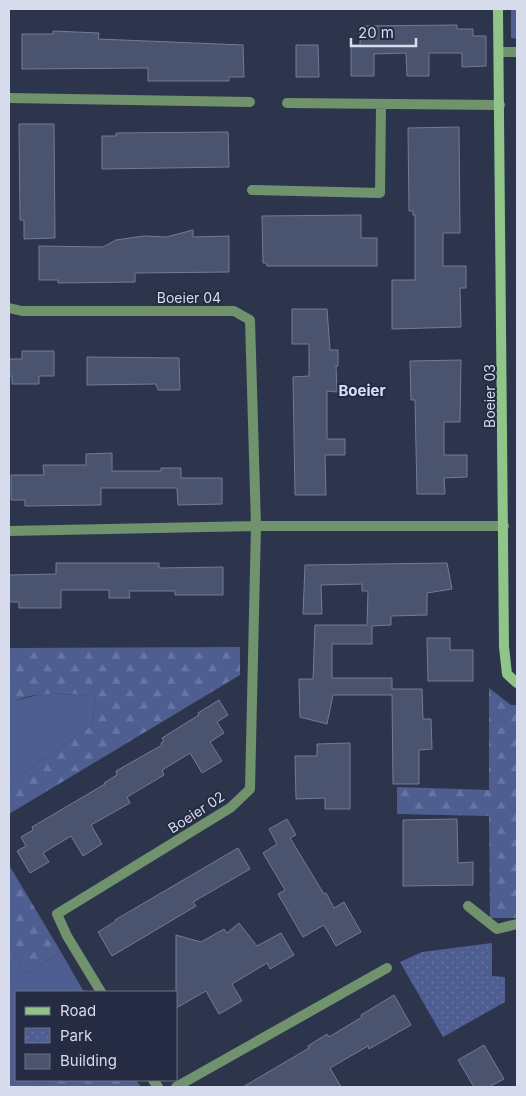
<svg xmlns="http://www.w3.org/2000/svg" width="526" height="1096" font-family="Inter,sans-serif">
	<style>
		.green { fill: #4f5e91 }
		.forest { fill: url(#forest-firs) }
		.park { fill: url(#park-dots) }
		.building { fill: #4b546e; stroke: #727b97 }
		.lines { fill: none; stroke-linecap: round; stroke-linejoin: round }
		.street { stroke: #70926c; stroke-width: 10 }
		.secondary { stroke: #8fc589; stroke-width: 10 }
		.labels { text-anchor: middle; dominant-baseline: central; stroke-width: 4; stroke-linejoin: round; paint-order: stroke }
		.street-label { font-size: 14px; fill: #d6dceb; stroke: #242b42 }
		.neighbourhood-label { font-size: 15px; font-weight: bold; fill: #d8e1f9; stroke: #242b42 }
	</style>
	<defs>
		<pattern id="forest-firs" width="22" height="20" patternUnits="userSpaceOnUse" patternTransform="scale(1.25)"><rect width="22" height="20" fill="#4f5e91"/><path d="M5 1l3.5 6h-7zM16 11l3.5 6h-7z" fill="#6874a1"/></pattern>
		<pattern id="park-dots" width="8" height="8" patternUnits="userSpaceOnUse" patternTransform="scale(1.25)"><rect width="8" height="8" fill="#4f5e91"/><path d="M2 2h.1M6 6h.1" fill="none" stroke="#6874a1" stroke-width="1.8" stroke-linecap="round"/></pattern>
	</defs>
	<rect width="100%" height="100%" fill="#2d354d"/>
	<path class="green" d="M 511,9 L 517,9 L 517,39 L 511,38 Z
		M 46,693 L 95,696 L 93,724 L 9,784 L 9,704 L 14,701 Z
		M 9,946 L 27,974 L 61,952 L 84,992 L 16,992 L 16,1080 L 51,1080 L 41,1083 L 39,1087 L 9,1087 Z"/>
	<path class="forest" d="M 240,647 L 240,675 L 9,814 L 9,784 L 93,724 L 95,697 C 70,693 31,690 9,704 L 9,648 Z
		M 489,688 L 511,705 L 517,705 L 517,918 L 490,918 L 489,816 L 397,814 L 397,787 L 489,790 Z
		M 9,865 L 61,952 L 27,974 L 9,946 Z
		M 51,1080 L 136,1080 L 141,1087 L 39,1087 L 41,1083 Z"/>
	<path class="park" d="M 492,943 L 492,976 L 505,977 L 505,1002 L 443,1037 L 400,962 L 422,952 Z"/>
	<path class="building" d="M 457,25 L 457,29 L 473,29 L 473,36 L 486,36 L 486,66 L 462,67 L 462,53 L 429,53 L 429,76 L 407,76 L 406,53 L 374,54 L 374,76 L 351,76 L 351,45 L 360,45 L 360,26 Z
		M 53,31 L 99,33 L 98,39 L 243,45 L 244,77 L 229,77 L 229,81 L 148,81 L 148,68 L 22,69 L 22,34 L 53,34 Z
		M 296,45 L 318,45 L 319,77 L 296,77 Z
		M 19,124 L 54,124 L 55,238 L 24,239 L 24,220 L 20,220 Z
		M 459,127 L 460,233 L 443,233 L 443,266 L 466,266 L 466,288 L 460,288 L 461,327 L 392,329 L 392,280 L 415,280 L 415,215 L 413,215 L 413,211 L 409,211 L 408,128 Z
		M 228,132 L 229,167 L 102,169 L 102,136 L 116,136 L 116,133 Z
		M 361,215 L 361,238 L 377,238 L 377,266 L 267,266 L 266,263 L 263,263 L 262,216 Z
		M 193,230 L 193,237 L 229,236 L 229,272 L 135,273 L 135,282 L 58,283 L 58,280 L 39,280 L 39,246 L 103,247 L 116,240 L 144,236 L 166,237 Z
		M 292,309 L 327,309 L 330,350 L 338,350 L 338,366 L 336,366 L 337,392 L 327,391 L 327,439 L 345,439 L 345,455 L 325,455 L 326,495 L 295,495 L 293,377 L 309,376 L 309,344 L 292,344 Z
		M 22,351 L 54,351 L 54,376 L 39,376 L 39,384 L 12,384 L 12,376 L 9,376 L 9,359 L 22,359 Z
		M 87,357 L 179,358 L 180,390 L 158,390 L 156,384 L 87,385 Z
		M 461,360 L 460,422 L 444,422 L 444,455 L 467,455 L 467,477 L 444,478 L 445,494 L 417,494 L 415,400 L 411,400 L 410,361 Z
		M 112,453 L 112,471 L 161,471 L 161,468 L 181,468 L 181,478 L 222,478 L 222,504 L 178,505 L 177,488 L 101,488 L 101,505 L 25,506 L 25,500 L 11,500 L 11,475 L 44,475 L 43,465 L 86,465 L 86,454 Z
		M 56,563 L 159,563 L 159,568 L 223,567 L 223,595 L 175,595 L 175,591 L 129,591 L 130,598 L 109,598 L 109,590 L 61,590 L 61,608 L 19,608 L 19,602 L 9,602 L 9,575 L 56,574 Z
		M 447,563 L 452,589 L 427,593 L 427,615 L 391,616 L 391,625 L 372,626 L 372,644 L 332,644 L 332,678 L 392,678 L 392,689 L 422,689 L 423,719 L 431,719 L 432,749 L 419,750 L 419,784 L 393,784 L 392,695 L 333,695 L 327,724 L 300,717 L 299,679 L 313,679 L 315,625 L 367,625 L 368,591 L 362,591 L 362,584 L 321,585 L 322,614 L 303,614 L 305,565 Z
		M 427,638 L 450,638 L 450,650 L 473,650 L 473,681 L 428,681 Z
		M 219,700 L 228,715 L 217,722 L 224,733 L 210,742 L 222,761 L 202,773 L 190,753 L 162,770 L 164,775 L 127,797 L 130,803 L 91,825 L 102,844 L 83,856 L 71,836 L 43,853 L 49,862 L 30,873 L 17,851 L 26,846 L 21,837 L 33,830 L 32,827 L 105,784 L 104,783 L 117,775 L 116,771 L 162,745 L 161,743 L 164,741 L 162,738 L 199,715 L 198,713 Z
		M 350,743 L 350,809 L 325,809 L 325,798 L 296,799 L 295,756 L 317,756 L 317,744 Z
		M 287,819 L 296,835 L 290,838 L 324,894 L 326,893 L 334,908 L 344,902 L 361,932 L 336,946 L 324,925 L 303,937 L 278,894 L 285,890 L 263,853 L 277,844 L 269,829 Z
		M 457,819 L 458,863 L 473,862 L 473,885 L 403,886 L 403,820 Z
		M 238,848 L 250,869 L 193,902 L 196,906 L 112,956 L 98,932 L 116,921 L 115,920 Z
		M 239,923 L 257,946 L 281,933 L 294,955 L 270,969 L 267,963 L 232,984 L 242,1001 L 219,1014 L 206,991 L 176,1008 L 176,935 L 201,942 L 224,929 L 227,933 Z
		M 394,995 L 411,1025 L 369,1049 L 368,1046 L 330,1068 L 341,1087 L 243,1087 L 309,1048 L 308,1046 L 327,1034 L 329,1037 L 362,1017 L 361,1015 Z
		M 484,1045 L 504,1079 L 489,1087 L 474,1087 L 458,1060 Z"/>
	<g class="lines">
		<path class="street" d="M 500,52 L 517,52
			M 9,98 L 250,102
			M 287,103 L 500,105
			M 252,190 L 380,193 L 381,105
			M 9,308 L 22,311 L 234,311 L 250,320 L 256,526 L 250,789 L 230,808 L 57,914 L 67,936 L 101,992
			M 9,531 L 256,526 L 504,526
			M 468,906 L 497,929 L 517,924
			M 153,1080 L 158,1087
			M 176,1087 L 387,968"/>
		<path class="secondary" d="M 498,9 L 504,647 L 507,674 L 517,683"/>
	</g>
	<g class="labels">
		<g class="street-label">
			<text x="189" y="297">Boeier 04</text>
			<text transform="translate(489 396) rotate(-90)">Boeier 03</text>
			<text transform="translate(196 812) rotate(-33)">Boeier 02</text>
		</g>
		<g class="neighbourhood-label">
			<text x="362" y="390">Boeier</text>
		</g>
	</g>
	<rect width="526" height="1096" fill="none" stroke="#d6dceb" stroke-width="20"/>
	<rect x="15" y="991" width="162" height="90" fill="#242b42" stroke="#6b7286"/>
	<rect x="25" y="1007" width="25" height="8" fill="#8fc589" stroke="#6b7286"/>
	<text x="60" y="1016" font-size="15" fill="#d6dceb">Road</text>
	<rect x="25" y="1028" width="25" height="15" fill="url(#park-dots)" stroke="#6b7286"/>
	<text x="60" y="1041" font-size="15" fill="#d6dceb">Park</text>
	<rect x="25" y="1054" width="25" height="15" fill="#4b546e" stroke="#6b7286"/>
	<text x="60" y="1066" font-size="15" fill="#d6dceb">Building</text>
	<path d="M351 38v8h65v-8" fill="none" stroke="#d6dceb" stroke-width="2.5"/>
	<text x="358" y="38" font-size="15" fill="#d6dceb" stroke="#242b42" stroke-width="4" paint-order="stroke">20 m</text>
</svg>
